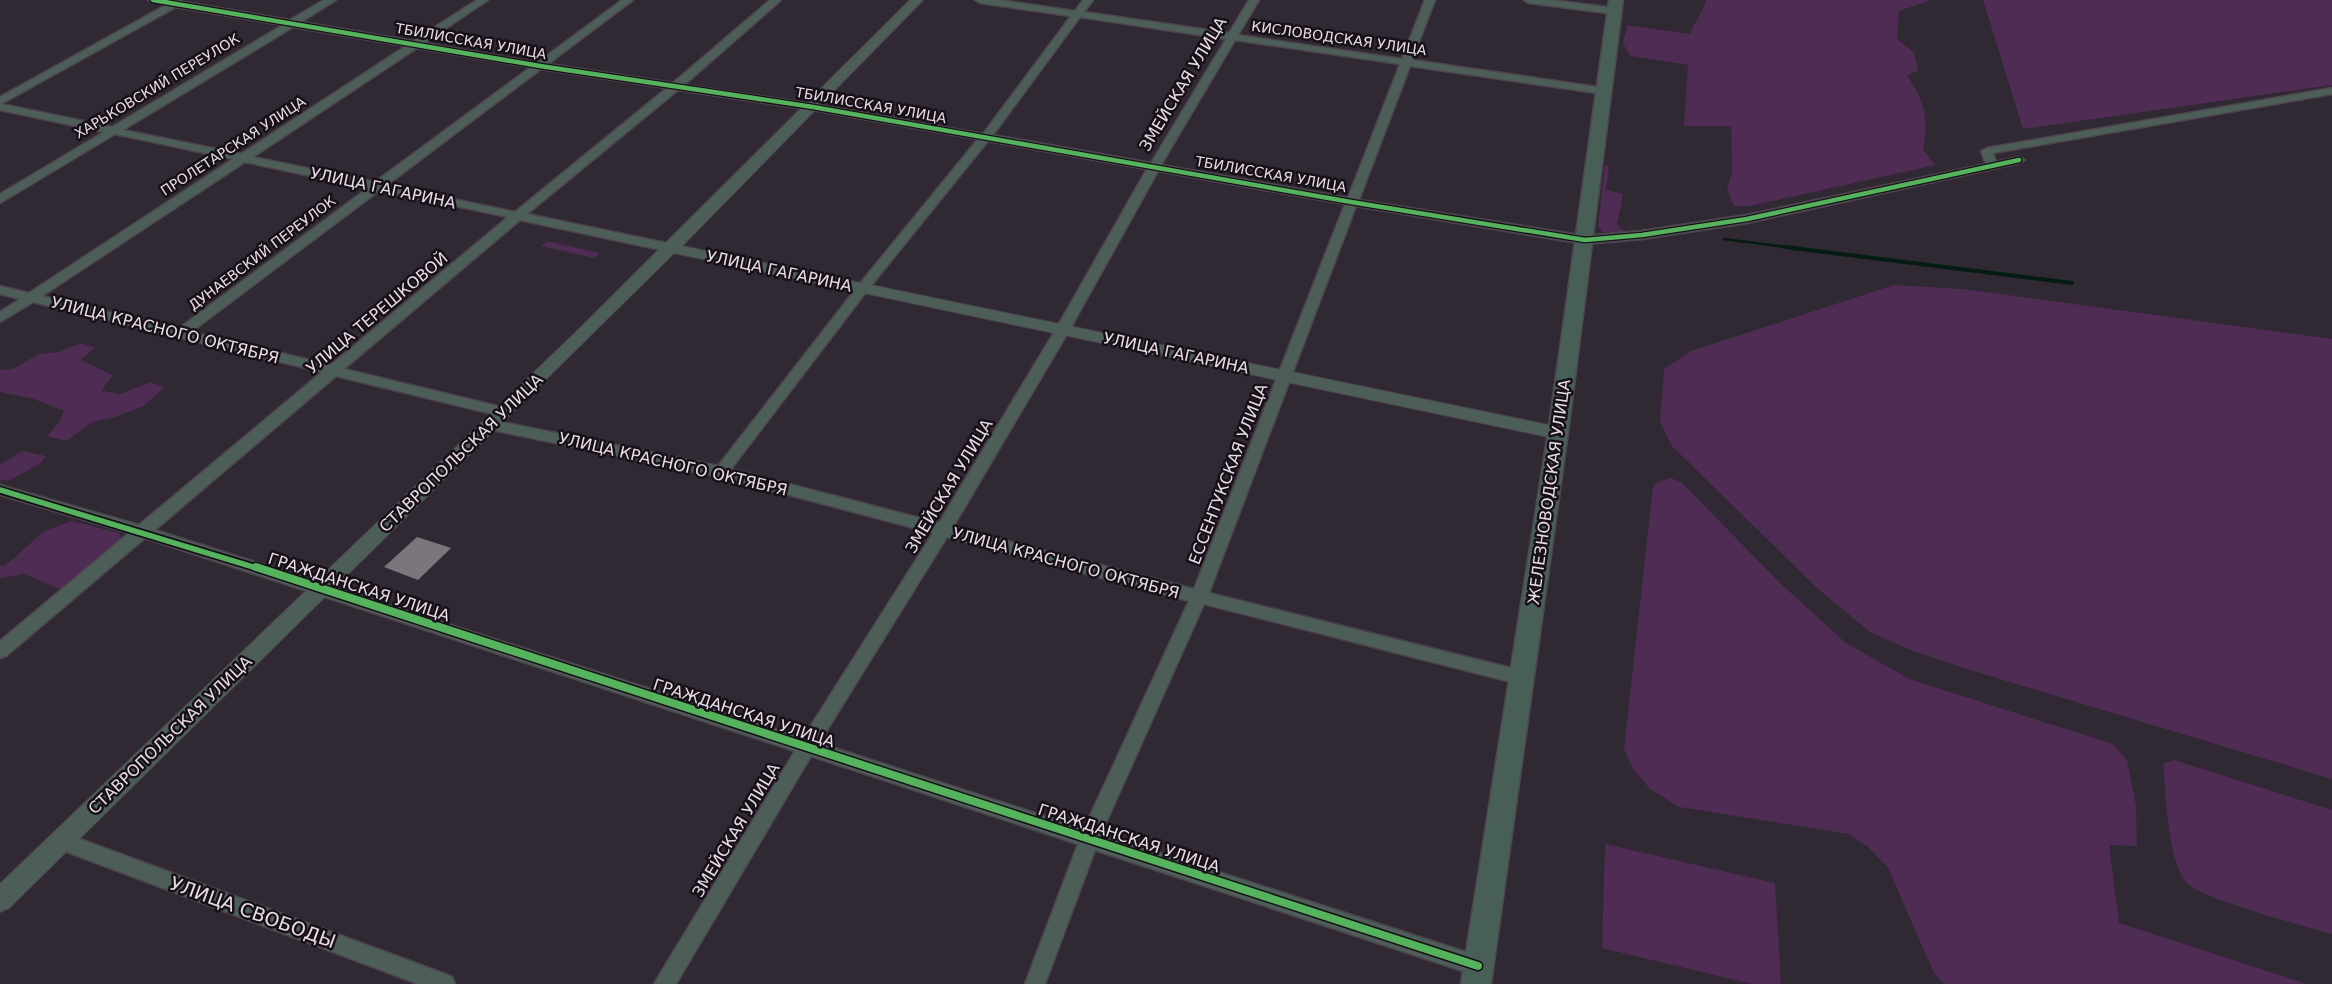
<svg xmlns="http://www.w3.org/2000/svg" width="2332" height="984" font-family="'DejaVu Sans',sans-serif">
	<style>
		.green { fill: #4e2c53 }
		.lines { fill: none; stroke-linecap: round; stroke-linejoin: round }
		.stream-far1 { stroke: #041c11; stroke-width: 2.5 }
		.stream { stroke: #041c11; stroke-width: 4 }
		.building { fill: #7d757e }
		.minor-casing { stroke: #4c454e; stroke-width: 3 }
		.tertiary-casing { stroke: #4c454e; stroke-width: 2 }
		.secondary-casing { stroke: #4c454e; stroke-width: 3 }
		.minor { fill: #4d5e58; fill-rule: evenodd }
		.tertiary { fill: #4d5e58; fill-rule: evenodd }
		.secondary { fill: #485f57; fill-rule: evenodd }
		.cycleway-far2-casing { stroke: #181018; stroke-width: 7 }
		.cycleway-far1-casing { stroke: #181018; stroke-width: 9 }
		.cycleway-casing { stroke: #181018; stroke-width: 11 }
		.cycleway-far2 { stroke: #56b35d; stroke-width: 4.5 }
		.cycleway-far1 { stroke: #56b35d; stroke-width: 5.5 }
		.cycleway { stroke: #56b35d; stroke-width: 8 }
		.labels { text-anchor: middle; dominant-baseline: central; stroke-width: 5; stroke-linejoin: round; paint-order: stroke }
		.far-street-label { font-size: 14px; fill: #e6dbe7; stroke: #181018 }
		.street-label { font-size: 16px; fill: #e6dbe7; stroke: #181018 }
		.near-street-label { font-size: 19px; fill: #e6dbe7; stroke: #181018 }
	</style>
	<rect width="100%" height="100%" fill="#302832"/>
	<path class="green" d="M 1706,0 L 1932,0 L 1899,11 L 1897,39 L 1914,52 L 1918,71 L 1907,75 C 1925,102 1929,118 1923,150 L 1936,165 L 1750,206 L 1734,206 L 1727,189 L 1732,173 L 1731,126 L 1684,126 L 1688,65 L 1631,56 L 1623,44 L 1627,25 L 1690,34 C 1694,21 1703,13 1706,0 Z
		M 1983,0 L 2332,0 L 2332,85 L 2023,129 Z
		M 1605,164 L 1609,167 L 1606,190 L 1623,194 L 1617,225 L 1624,231 L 1621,233 L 1602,232 L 1598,226 Z
		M 547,241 L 599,253 L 594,258 L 541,246 Z
		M 1894,285 L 1963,289 L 2332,339 L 2332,779 L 1973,671 L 1913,651 L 1870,632 L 1816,587 L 1672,446 L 1660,422 L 1664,369 L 1691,351 Z
		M 81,343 L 95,348 L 81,360 L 113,375 L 101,391 L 120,394 L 150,382 L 164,387 L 144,406 L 116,417 L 92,422 L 67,441 L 47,436 L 60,421 L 64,411 L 34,399 L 0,392 L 0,370 L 13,369 L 39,354 L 59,352 Z
		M 22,451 L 46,456 L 41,463 L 8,481 L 0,479 L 0,465 Z
		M 1671,478 L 1682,483 L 1780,583 L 1846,643 L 1909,679 L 2113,744 L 2127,760 L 2136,806 L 2137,846 L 2109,845 L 2119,923 L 2307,984 L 1944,984 L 1934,973 L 1888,868 L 1868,847 L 1849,834 L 1679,807 L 1650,789 L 1633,769 L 1624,749 L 1653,486 L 1660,481 Z
		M 72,521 L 119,533 L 121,538 L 62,590 L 24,574 L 0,578 L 0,566 L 5,566 L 44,531 Z
		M 2174,760 L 2332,810 L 2332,934 C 2306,926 2198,899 2185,881 C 2167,854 2166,796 2163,764 Z
		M 1605,844 L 1775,883 L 1781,984 L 1752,984 L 1602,948 Z"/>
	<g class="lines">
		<path class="stream-far1" d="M 1724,239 L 1794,248"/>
		<path class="stream" d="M 1785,247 L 2072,283"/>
	</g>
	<path class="building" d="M 417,537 L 451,548 L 418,580 L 384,567 Z"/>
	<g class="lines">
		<defs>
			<path id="minor" d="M 148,0 L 181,0 L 183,2 L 290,20 L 324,0 L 336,0 L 301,22 L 413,41 L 477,0 L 488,0 L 424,43 L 537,63 L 622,0 L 633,0 L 548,64 L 673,83 L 770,0 L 781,0 L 684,85 L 813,104 L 983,134 L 1071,16 L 980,3 L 975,0 L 999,0 L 1075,11 L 1083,0 L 1093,0 L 1084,12 L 1229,33 L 1249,0 L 1259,0 L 1238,35 L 1402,59 L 1425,0 L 1435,0 L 1412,60 L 1604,88 L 1609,91 L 1604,94 L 1410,66 L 1359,200 L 1585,236 L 1642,231 L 1747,215 L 1986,164 L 1981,151 L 1987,148 L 2332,88 L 2332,94 L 1993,153 L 1996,162 L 2019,157 L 2025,160 L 2019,163 L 1747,223 L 1642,239 L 1585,244 L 1356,206 L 1209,593 L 1523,671 L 1529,673 L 1532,678 L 1529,683 L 1523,685 L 1204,604 L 1101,834 L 1478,956 L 1485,959 L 1488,966 L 1485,973 L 1478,976 L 1095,850 L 1045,984 L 1025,984 L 1078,844 L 811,756 L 676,984 L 654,984 L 795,751 L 145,538 L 6,656 L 0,658 L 0,641 L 129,533 L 0,495 L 0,485 L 139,525 L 322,372 L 33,302 L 0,322 L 0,312 L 20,299 L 0,294 L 0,286 L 29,293 L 233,159 L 115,134 L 0,203 L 0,194 L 104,132 L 0,110 L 0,97 L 166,5 ZM 176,7 L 283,25 L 112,127 L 1,104 ZM 1080,17 L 1226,39 L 1151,163 L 993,135 ZM 293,27 L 406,46 L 241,154 L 123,130 ZM 1235,40 L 1400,64 L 1348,198 L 1161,165 ZM 417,48 L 531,67 L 375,182 L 253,157 ZM 541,69 L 667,88 L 515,212 L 387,185 ZM 678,90 L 813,110 L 978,139 L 858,286 L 718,466 L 492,420 L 485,425 L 492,430 L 721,477 L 933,533 L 803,738 L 155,530 L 336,376 L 505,417 L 510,415 L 512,412 L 510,409 L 344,369 L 520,220 L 671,252 L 675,251 L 677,248 L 675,245 L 671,244 L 527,214 ZM 988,141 L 1147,169 L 1056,329 L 939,523 L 731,469 L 866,292 ZM 245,162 L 368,188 L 178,329 L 42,296 ZM 1158,171 L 1345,204 L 1194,589 L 953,527 L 1070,329 ZM 380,190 L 508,217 L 331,365 L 191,332 ZM 947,537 L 1189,601 L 1084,829 L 819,743 Z
				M 1524,0 L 1551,0 L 1615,8 L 1620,11 L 1615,14 L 1529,3 Z
				M 61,832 L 445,974 L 452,977 L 455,984 L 418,984 L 54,847 L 52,841 L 54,835 Z"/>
			<path id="tertiary" d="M 910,0 L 923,0 L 682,246 L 1558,427 L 1564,429 L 1567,433 L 1564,437 L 1558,439 L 674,253 L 9,908 L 0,912 L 0,884 L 571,337 Z"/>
			<path id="secondary" d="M 1609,0 L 1623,0 L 1568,433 L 1491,984 L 1461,984 L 1548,433 Z"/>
		</defs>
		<use href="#minor" class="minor-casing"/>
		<use href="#tertiary" class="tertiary-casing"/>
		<use href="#secondary" class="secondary-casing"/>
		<use href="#minor" class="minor"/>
		<use href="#tertiary" class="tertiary"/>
		<use href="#secondary" class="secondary"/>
		<defs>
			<path id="cycleway-far2" d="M 153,0 L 540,66 L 813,107 L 1351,202 L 1585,240 L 1642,235 L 1747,219 L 2019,160"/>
			<path id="cycleway-far1" d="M 0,490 L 260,569"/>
			<path id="cycleway" d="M 256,567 L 1478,966"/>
		</defs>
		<use href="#cycleway-far2" class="cycleway-far2-casing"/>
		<use href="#cycleway-far1" class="cycleway-far1-casing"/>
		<use href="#cycleway" class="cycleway-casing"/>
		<use href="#cycleway-far2" class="cycleway-far2"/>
		<use href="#cycleway-far1" class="cycleway-far1"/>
		<use href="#cycleway" class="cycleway"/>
	</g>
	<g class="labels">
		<g class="far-street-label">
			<text transform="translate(1339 38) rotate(8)">КИСЛОВОДСКАЯ УЛИЦА</text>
			<text transform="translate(471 41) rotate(10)">ТБИЛИССКАЯ УЛИЦА</text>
			<text transform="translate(157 86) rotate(-31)">ХАРЬКОВСКИЙ ПЕРЕУЛОК</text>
			<text transform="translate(871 105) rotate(10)">ТБИЛИССКАЯ УЛИЦА</text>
			<text transform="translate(233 146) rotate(-33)">ПРОЛЕТАРСКАЯ УЛИЦА</text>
			<text transform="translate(1271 174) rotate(10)">ТБИЛИССКАЯ УЛИЦА</text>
			<text transform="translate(262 253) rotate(-37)">ДУНАЕВСКИЙ ПЕРЕУЛОК</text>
		</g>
		<g class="street-label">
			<text transform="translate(1183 84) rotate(-59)">ЗМЕЙСКАЯ УЛИЦА</text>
			<text transform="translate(383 188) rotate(12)">УЛИЦА ГАГАРИНА</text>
			<text transform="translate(779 271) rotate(12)">УЛИЦА ГАГАРИНА</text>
			<text transform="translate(377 313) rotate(-40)">УЛИЦА ТЕРЕШКОВОЙ</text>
			<text transform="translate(165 330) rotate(14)">УЛИЦА КРАСНОГО ОКТЯБРЯ</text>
			<text transform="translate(1176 353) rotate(12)">УЛИЦА ГАГАРИНА</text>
			<text transform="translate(461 453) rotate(-44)">СТАВРОПОЛЬСКАЯ УЛИЦА</text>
			<text transform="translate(673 464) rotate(13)">УЛИЦА КРАСНОГО ОКТЯБРЯ</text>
			<text transform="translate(1228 474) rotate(-69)">ЕССЕНТУКСКАЯ УЛИЦА</text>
			<text transform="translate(949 486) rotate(-59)">ЗМЕЙСКАЯ УЛИЦА</text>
			<text transform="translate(1549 492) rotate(-82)">ЖЕЛЕЗНОВОДСКАЯ УЛИЦА</text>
			<text transform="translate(1066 563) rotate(15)">УЛИЦА КРАСНОГО ОКТЯБРЯ</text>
			<text transform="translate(359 587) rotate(18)">ГРАЖДАНСКАЯ УЛИЦА</text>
			<text transform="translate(744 713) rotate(18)">ГРАЖДАНСКАЯ УЛИЦА</text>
			<text transform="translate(170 735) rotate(-44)">СТАВРОПОЛЬСКАЯ УЛИЦА</text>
			<text transform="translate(736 830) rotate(-59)">ЗМЕЙСКАЯ УЛИЦА</text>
			<text transform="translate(1129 838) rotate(18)">ГРАЖДАНСКАЯ УЛИЦА</text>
		</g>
		<g class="near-street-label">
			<text transform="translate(253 912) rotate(20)">УЛИЦА СВОБОДЫ</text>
		</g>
	</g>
</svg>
